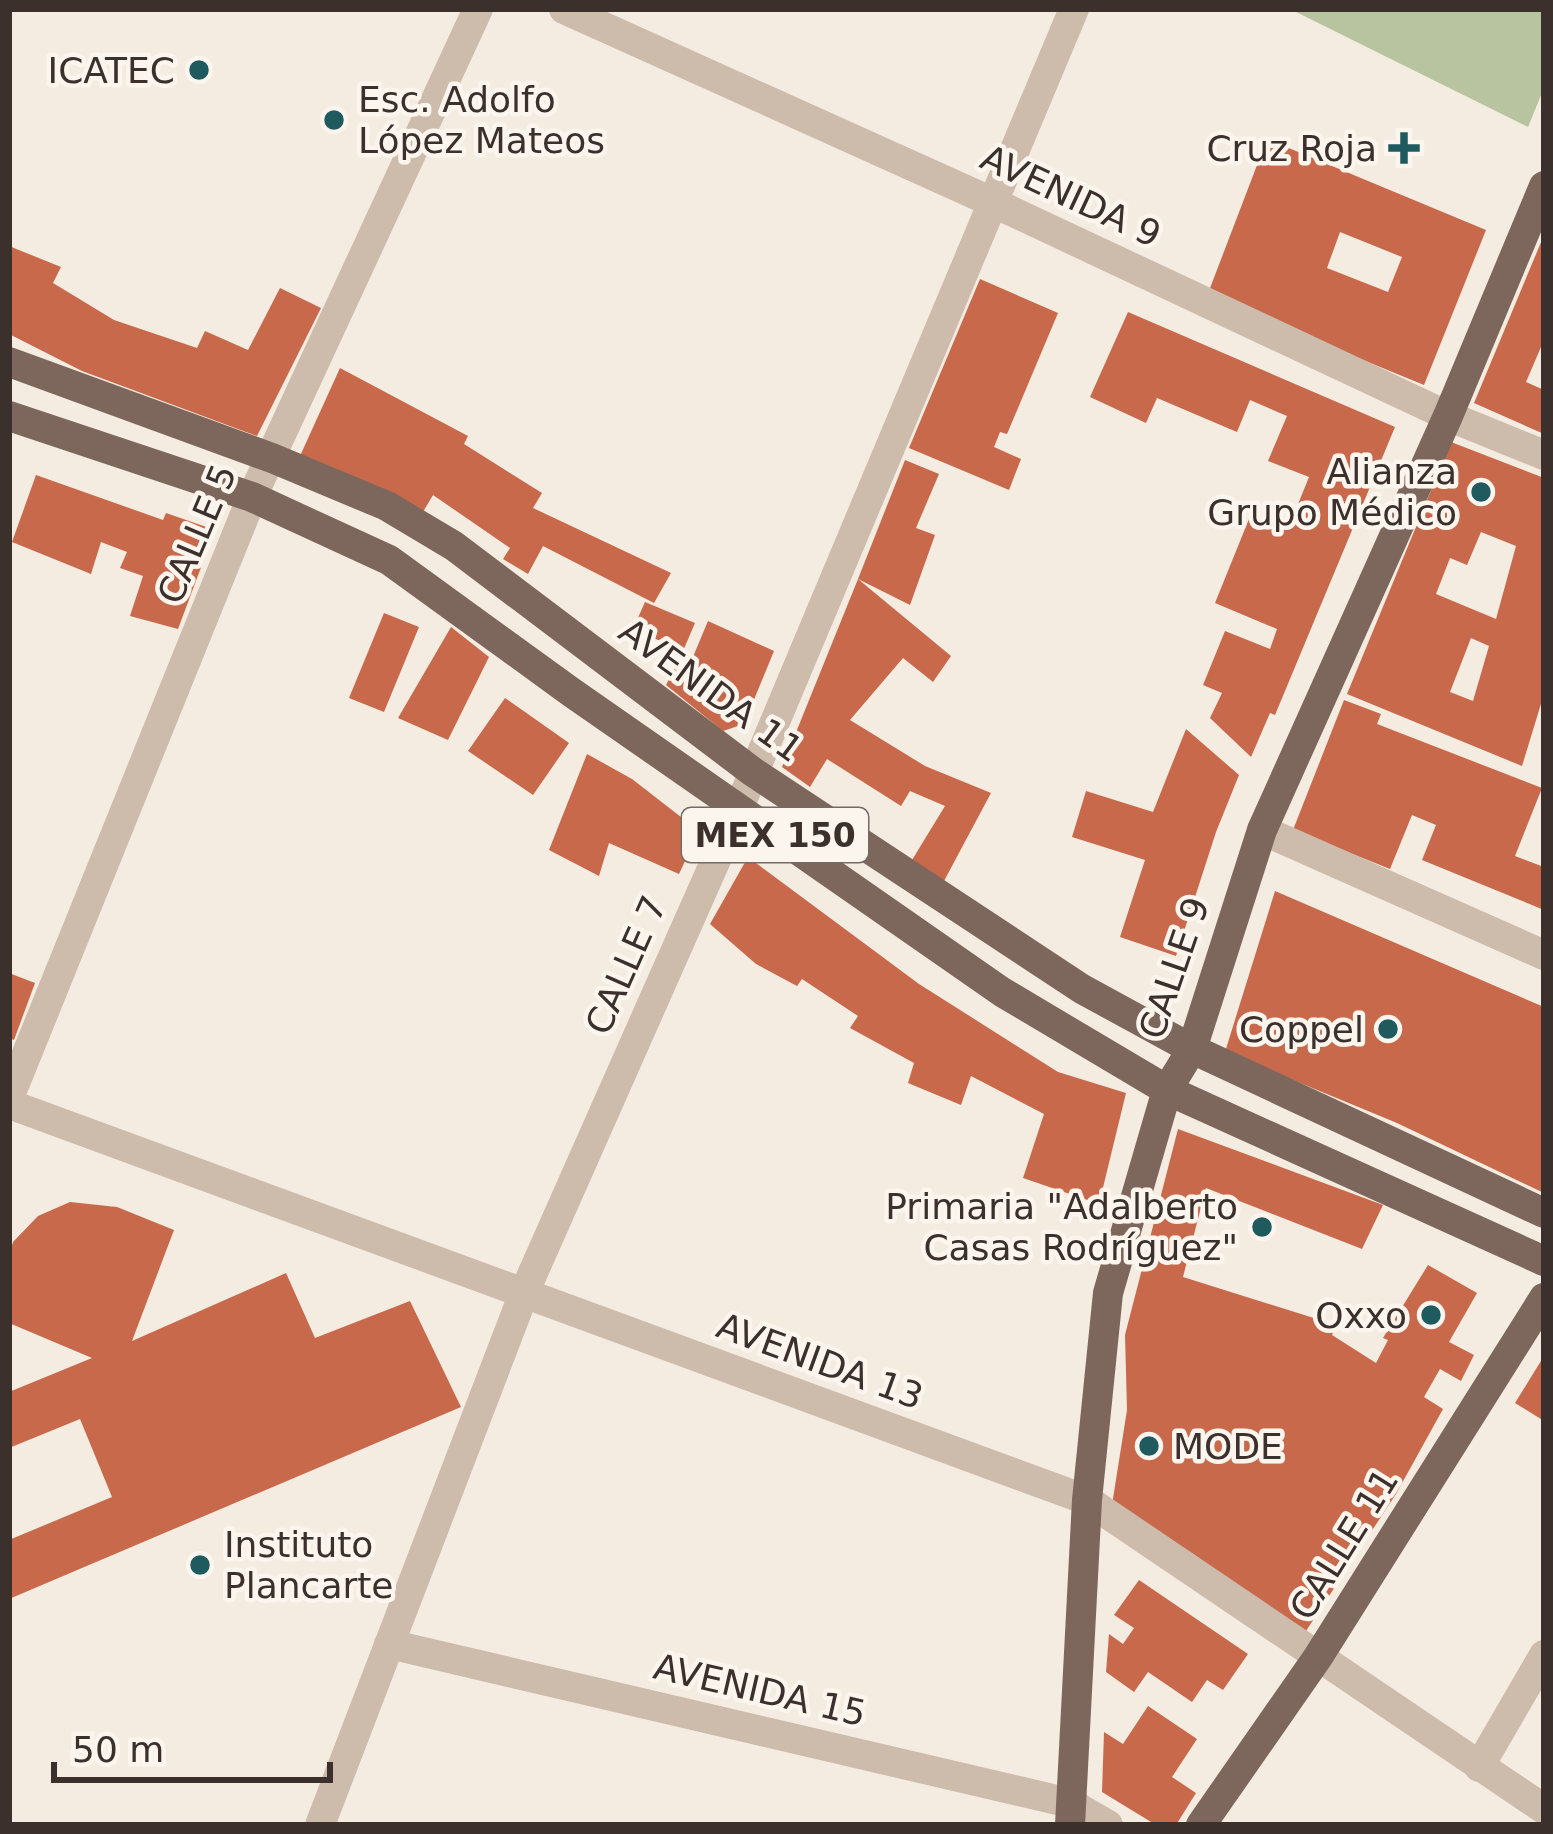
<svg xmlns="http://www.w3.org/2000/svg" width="1553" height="1834" font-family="'DejaVu Sans',sans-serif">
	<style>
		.green { fill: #b8c4a0 }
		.building { fill: #c8694b; fill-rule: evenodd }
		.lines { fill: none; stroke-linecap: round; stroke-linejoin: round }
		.minor { stroke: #cdbbac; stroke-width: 30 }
		.major { stroke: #7d675c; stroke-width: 30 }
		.poi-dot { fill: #1f5a5e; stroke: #fbf5ee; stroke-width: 4.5 }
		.labels { text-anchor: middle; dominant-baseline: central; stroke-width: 9; stroke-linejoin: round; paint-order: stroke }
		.shield { fill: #fbf5ee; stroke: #756b66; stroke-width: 3 }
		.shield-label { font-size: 33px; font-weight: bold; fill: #3b302b }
		.poi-label { font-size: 36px; fill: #3b302b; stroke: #fbf5ee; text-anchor: end }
		.street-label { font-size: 36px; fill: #3b302b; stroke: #fbf5ee }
	</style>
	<rect width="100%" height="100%" fill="#f4ebe1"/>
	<path class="green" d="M 1290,9 L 1544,9 L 1544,88 L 1528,127 Z"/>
	<path class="building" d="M 1267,139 L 1486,230 L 1424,385 L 1207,296 ZM 1340,232 L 1402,257 L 1388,292 L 1327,268 Z
		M 1544,235 L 1544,340 L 1526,382 L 1544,390 L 1544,434 L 1474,403 Z
		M 9,246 L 61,267 L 53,283 L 114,320 L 197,348 L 205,331 L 248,350 L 280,288 L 321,308 L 257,436 L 82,371 L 9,334 Z
		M 980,279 L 1058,313 L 1007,434 L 1000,432 L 994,447 L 1021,459 L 1009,490 L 909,448 Z
		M 1128,312 L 1395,427 L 1275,715 L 1270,713 L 1251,757 L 1210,718 L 1222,693 L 1203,685 L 1225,631 L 1270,649 L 1277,629 L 1215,603 L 1251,514 L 1288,529 L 1309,477 L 1268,461 L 1287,416 L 1250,400 L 1237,432 L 1157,398 L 1146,423 L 1090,397 Z
		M 340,368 L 468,436 L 464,444 L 542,493 L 533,508 L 671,573 L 654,603 L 543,546 L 528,574 L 503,559 L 510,548 L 433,495 L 423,512 L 300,456 Z
		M 1451,442 L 1544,478 L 1544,694 L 1522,766 L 1347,694 ZM 1481,532 L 1516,546 L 1496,619 L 1436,594 L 1450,558 L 1467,565 ZM 1471,638 L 1489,646 L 1473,701 L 1450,692 Z
		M 905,460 L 939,474 L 916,528 L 935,535 L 910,605 L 858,579 Z
		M 36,475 L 163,520 L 166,513 L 215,530 L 178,629 L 130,616 L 143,576 L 120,568 L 127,552 L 101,542 L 91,574 L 12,542 Z
		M 858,579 L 951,656 L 933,682 L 903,658 L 850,720 L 925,766 L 991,793 L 944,881 L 912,860 L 945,806 L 910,791 L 901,806 L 827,759 L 810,787 L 782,767 Z
		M 645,602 L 695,623 L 683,651 L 633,629 Z
		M 384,613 L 419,627 L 384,712 L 349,698 Z
		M 708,621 L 774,651 L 744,724 L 723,731 L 666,685 L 678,661 L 690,664 Z
		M 451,627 L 489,657 L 448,740 L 398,718 Z
		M 505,698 L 569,743 L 533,795 L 468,751 Z
		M 1344,700 L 1381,714 L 1377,724 L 1542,788 L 1515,856 L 1544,867 L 1544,910 L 1422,860 L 1436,825 L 1412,815 L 1390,869 L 1293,830 Z
		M 1186,729 L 1239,775 L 1216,832 L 1176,956 L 1120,937 L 1145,860 L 1072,837 L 1086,791 L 1153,812 Z
		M 587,754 L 632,779 L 699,831 L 679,874 L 609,843 L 599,876 L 549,850 Z
		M 748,857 L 919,984 L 1058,1072 L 1126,1093 L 1099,1204 L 1023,1178 L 1044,1114 L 971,1076 L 961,1105 L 908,1083 L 914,1063 L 850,1028 L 858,1016 L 802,979 L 797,986 L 756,964 L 710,924 Z
		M 1275,891 L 1544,1007 L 1544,1193 L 1397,1123 L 1225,1052 Z
		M 9,973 L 35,983 L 14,1040 L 9,1038 Z
		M 1178,1129 L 1383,1205 L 1362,1249 L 1206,1188 L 1183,1277 L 1336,1325 L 1332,1335 L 1376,1363 L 1388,1340 L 1383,1338 L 1428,1265 L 1477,1293 L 1449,1342 L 1474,1355 L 1461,1381 L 1440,1369 L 1424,1397 L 1443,1409 L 1396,1494 L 1302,1637 L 1112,1505 L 1127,1410 L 1125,1335 Z
		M 70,1202 L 117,1207 L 174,1230 L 132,1341 L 286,1273 L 315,1338 L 410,1301 L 461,1407 L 9,1599 L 9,1540 L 112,1497 L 80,1419 L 9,1448 L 9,1392 L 92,1358 L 9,1323 L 9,1256 L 13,1242 L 38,1216 Z
		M 1544,1356 L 1544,1421 L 1515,1403 Z
		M 1139,1580 L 1248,1654 L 1223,1690 L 1207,1680 L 1192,1702 L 1148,1672 L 1134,1692 L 1106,1672 L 1109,1634 L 1123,1644 L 1134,1628 L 1114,1615 Z
		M 1148,1706 L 1197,1739 L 1172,1777 L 1196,1793 L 1176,1825 L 1156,1825 L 1102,1792 L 1104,1732 L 1123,1744 Z"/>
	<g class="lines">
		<path class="minor" d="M 564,9 L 990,201 L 1448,416 L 1544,455
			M 1262,830 L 1544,955
			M 9,1098 L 252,497 L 478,9
			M 9,1104 L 1087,1500 L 1544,1809
			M 389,1644 L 1070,1803 L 1108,1825
			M 1479,1767 L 1544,1655
			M 320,1825 L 524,1293 L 738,810 L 1074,9"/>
		<path class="major" d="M 9,362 L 272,458 L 387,506 L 454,546 L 753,772 L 1082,989 L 1192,1049 L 1544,1213
			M 9,416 L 252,497 L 389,560 L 571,692 L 1002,992 L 1167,1090 L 1544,1261
			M 1070,1825 L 1087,1500 L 1108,1293 L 1167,1090 L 1192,1049 L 1262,830 L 1448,416 L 1544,186
			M 1201,1825 L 1318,1657 L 1544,1298"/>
	</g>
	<g class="poi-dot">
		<circle cx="199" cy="70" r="12"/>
		<circle cx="334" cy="120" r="12"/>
		<path d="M1398 130h12v12h12v12h-12v12h-12v-12h-12v-12h12z"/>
		<circle cx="1481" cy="492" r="12"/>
		<circle cx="1388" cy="1029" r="12"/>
		<circle cx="1262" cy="1227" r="12"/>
		<circle cx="1431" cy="1315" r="12"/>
		<circle cx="1149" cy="1446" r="12"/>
		<circle cx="200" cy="1565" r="12"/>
	</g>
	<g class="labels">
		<rect class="shield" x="682" y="808" width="186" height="54" rx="9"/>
		<g class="shield-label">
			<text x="775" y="835">MEX 150</text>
		</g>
		<g class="poi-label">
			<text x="175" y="70">ICATEC</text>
			<text x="358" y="99" text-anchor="start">Esc. Adolfo<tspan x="358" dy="41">López Mateos</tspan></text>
			<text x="1377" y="148">Cruz Roja</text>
			<text x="1457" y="471">Alianza<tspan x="1457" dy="41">Grupo Médico</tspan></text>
			<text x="1364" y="1029">Coppel</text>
			<text x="1238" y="1206">Primaria "Adalberto<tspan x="1238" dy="41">Casas Rodríguez"</tspan></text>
			<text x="1407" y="1315">Oxxo</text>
			<text x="1173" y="1446" text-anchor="start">MODE</text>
			<text x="224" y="1544" text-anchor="start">Instituto<tspan x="224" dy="41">Plancarte</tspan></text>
		</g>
		<g class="street-label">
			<text transform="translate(1071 196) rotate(25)">AVENIDA 9</text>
			<text transform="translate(197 534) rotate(-67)">CALLE 5</text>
			<text transform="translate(711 690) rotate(36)">AVENIDA 11</text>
			<text transform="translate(626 965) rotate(-66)">CALLE 7</text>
			<text transform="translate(1174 968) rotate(-71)">CALLE 9</text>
			<text transform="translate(820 1361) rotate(20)">AVENIDA 13</text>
			<text transform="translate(1344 1544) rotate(-58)">CALLE 11</text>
			<text transform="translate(760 1690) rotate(13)">AVENIDA 15</text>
		</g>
	</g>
	<rect width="1553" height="1834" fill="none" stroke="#3b302b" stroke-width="24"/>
	<path d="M54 1762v18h276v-18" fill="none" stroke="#3b302b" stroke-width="6"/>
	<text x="72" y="1762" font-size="36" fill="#3b302b" stroke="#fbf5ee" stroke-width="9" paint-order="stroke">50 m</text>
</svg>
